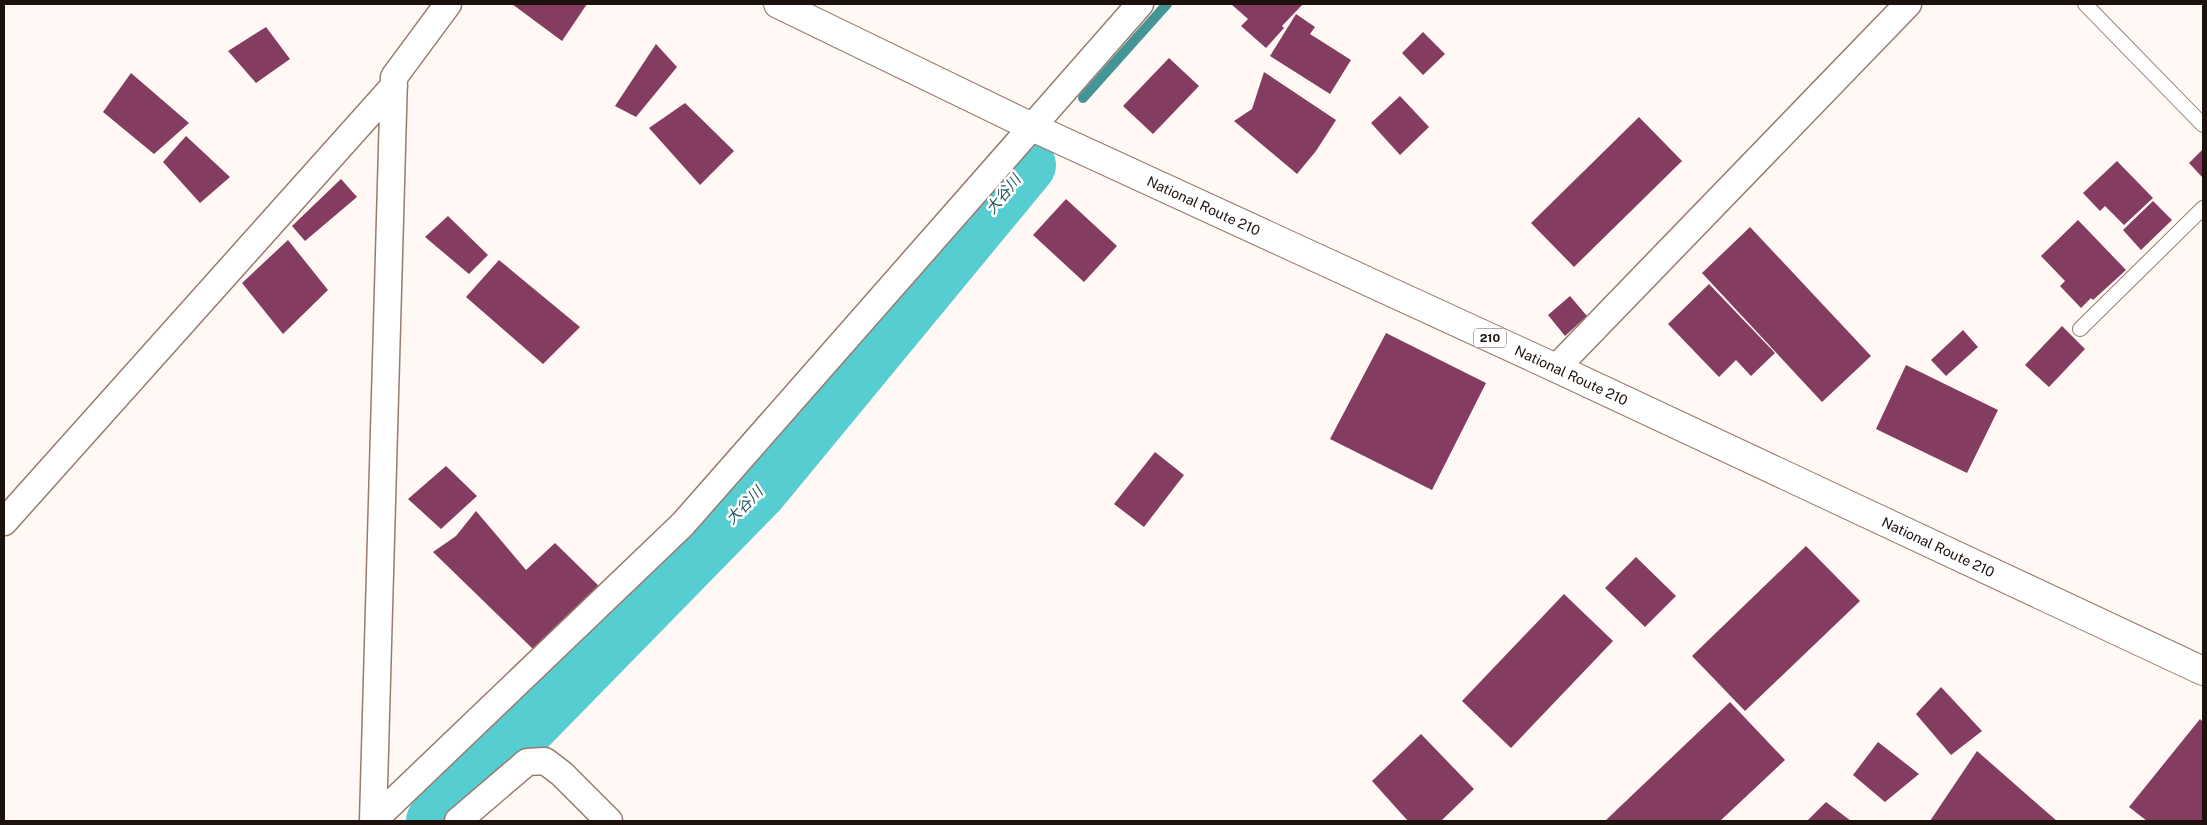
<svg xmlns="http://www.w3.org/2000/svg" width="2207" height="825" font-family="'Public Sans','Noto Sans JP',sans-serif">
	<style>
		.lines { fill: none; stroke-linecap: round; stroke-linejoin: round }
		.stream { stroke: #449596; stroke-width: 10 }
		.river { stroke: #55cdd1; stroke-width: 58 }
		.building { fill: #843d60 }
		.service-casing { stroke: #997b6e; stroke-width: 16 }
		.minor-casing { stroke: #997b6e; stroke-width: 29 }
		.trunk-casing { stroke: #997b6e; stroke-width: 30 }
		.service { stroke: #fff; stroke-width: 14 }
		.minor { stroke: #fff; stroke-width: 26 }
		.trunk { stroke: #fff; stroke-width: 28 }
		.labels { text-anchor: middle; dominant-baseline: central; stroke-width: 5; stroke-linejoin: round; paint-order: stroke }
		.shield { fill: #fff; stroke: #605855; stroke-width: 1 }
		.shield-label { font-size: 12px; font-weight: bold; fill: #1c110c }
		.street-label { font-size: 14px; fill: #1c110c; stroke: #fff }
		.water-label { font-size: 15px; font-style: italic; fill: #26595b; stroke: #fff }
	</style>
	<rect width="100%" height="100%" fill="#fff8f5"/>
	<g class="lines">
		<path class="stream" d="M 1083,98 L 1167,4"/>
		<path class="river" d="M 435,821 L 758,491 L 1027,165"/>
	</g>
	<path class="building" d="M 512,4 L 587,4 L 562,41 Z
		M 1231,4 L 1303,4 L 1282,26 L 1284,28 L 1266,48 L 1241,26 L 1248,19 Z
		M 1296,14 L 1315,27 L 1310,34 L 1351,60 L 1330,94 L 1270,56 Z
		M 266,27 L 290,59 L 256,83 L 228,51 Z
		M 1423,32 L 1445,54 L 1423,75 L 1402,53 Z
		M 656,44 L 677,67 L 636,117 L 615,106 Z
		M 1169,58 L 1199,86 L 1153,134 L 1123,106 Z
		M 1264,72 L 1336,120 L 1316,151 L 1297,174 L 1234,121 L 1252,109 Z
		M 131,73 L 189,123 L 154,154 L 103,112 Z
		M 1400,96 L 1429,127 L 1400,155 L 1371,123 Z
		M 685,103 L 734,151 L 700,185 L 649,128 Z
		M 1639,117 L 1682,161 L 1574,267 L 1531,223 Z
		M 186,136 L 230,177 L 200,203 L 163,162 Z
		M 2203,149 L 2203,178 L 2189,163 Z
		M 2117,161 L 2153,198 L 2124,225 L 2105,206 L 2100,211 L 2083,193 Z
		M 341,179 L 357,197 L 305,241 L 292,226 Z
		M 1066,199 L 1117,246 L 1084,282 L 1033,235 Z
		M 2153,201 L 2172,220 L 2141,250 L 2123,230 Z
		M 448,216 L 488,255 L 469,274 L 425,237 Z
		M 2078,220 L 2126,270 L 2093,300 L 2091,298 L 2081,308 L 2060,286 L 2065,281 L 2041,256 Z
		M 1750,227 L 1871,356 L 1822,402 L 1702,273 Z
		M 288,240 L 328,290 L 283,334 L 242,283 Z
		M 499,260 L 580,327 L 543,364 L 466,297 Z
		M 1709,284 L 1775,353 L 1751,376 L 1736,360 L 1719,377 L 1668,324 Z
		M 1570,296 L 1587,316 L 1565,336 L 1548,315 Z
		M 2062,326 L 2085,349 L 2049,387 L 2025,365 Z
		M 1963,330 L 1978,347 L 1946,376 L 1931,360 Z
		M 1386,333 L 1486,383 L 1432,490 L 1330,439 Z
		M 1906,365 L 1998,410 L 1967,473 L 1876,429 Z
		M 1155,452 L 1184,475 L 1144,527 L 1114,504 Z
		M 446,466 L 477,496 L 441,529 L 408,499 Z
		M 476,511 L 526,570 L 555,543 L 603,590 L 571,612 L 533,649 L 433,552 L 456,536 Z
		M 1806,546 L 1860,601 L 1745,711 L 1692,656 Z
		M 1636,557 L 1676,596 L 1645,627 L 1605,588 Z
		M 1564,594 L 1613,641 L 1511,748 L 1462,701 Z
		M 1941,687 L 1982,731 L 1951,755 L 1916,714 Z
		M 1730,702 L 1785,760 L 1720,821 L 1605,821 Z
		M 2200,719 L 2203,722 L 2203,821 L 2147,821 L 2129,807 Z
		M 1421,734 L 1474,789 L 1441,821 L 1408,821 L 1372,781 Z
		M 1878,742 L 1919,774 L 1885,802 L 1853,775 Z
		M 1977,751 L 2057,821 L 1930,821 Z
		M 1826,802 L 1851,821 L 1807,821 Z"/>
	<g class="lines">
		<defs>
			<path id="service" d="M 2085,4 L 2203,125
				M 2080,329 L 2203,208"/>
			<path id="minor" d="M 1556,368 L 1908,4
				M 4,522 L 394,86
				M 373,821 L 683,524 L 1140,4
				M 373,821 L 394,77 L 448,4
				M 458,821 L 527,762 L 545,761 L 562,774 L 609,821"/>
			<g id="trunk">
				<path id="s1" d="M 778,4 L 1032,127 L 1556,368 L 2203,671"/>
			</g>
		</defs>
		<use href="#service" class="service-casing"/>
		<use href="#minor" class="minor-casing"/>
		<use href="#trunk" class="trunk-casing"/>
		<use href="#service" class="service"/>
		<use href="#minor" class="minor"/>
		<use href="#trunk" class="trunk"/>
	</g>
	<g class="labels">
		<rect class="shield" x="1474" y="328.5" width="32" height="19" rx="4"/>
		<g class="shield-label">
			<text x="1490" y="338">210</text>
		</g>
		<g class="street-label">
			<text stroke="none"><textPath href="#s1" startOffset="471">National Route 210</textPath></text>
			<text stroke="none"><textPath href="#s1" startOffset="876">National Route 210</textPath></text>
			<text stroke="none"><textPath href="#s1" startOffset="1281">National Route 210</textPath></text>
		</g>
		<g class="water-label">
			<text transform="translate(1003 194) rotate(-51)">大谷川</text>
			<text transform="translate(744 505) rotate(-46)">大谷川</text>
		</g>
	</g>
	<rect width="2207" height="825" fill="none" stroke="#1c110c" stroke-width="10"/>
</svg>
